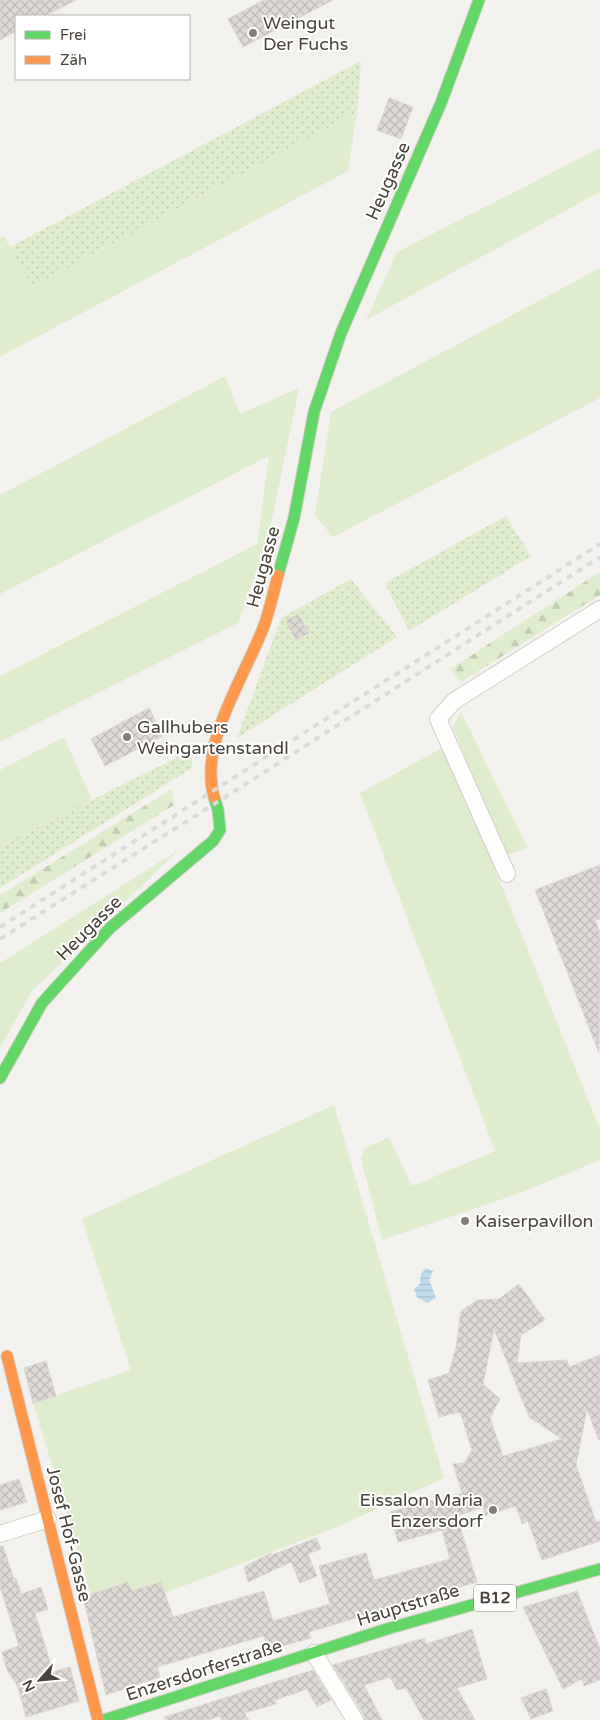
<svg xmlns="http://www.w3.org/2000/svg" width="600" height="1720" font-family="'Varela Round',sans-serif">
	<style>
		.green { fill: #e0ecce }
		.forest { fill: url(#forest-firs) }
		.garden { fill: url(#garden-dots) }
		.water { fill: url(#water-rules) }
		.building { fill: url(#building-cross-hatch); stroke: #dbd8d3; fill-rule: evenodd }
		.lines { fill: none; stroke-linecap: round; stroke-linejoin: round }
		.street-casing { stroke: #d1cfcb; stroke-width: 18 }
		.fast-casing { stroke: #d2cec4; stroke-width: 13 }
		.slow-casing { stroke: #d2cec4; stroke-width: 13 }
		.street { stroke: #fdfdfc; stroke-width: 16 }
		.fast { stroke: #63d668; stroke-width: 11 }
		.slow { stroke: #ff974d; stroke-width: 11 }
		.rail { stroke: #dadad9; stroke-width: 4; stroke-dasharray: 6 6; stroke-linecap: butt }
		.poi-dot { fill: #848078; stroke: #fff; stroke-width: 2 }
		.labels { text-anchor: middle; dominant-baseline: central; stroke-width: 4; stroke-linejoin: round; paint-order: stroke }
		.shield { fill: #fff; stroke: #807b74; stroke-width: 1 }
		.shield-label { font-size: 16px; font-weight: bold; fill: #494339 }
		.poi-label { font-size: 18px; fill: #494339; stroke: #fff; text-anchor: start }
		.street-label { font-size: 18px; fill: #494339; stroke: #fff }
	</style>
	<defs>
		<pattern id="forest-firs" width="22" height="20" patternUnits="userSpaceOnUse" patternTransform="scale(1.25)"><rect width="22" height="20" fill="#e0ecce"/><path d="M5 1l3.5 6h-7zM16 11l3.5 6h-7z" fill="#c2ccb2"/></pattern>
		<pattern id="garden-dots" width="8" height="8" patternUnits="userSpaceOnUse" patternTransform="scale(1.25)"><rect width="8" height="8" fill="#e0ecce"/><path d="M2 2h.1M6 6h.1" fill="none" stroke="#c2ccb2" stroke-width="1.8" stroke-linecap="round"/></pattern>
		<pattern id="water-rules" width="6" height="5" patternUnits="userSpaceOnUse" patternTransform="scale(1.25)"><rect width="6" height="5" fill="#bfdcef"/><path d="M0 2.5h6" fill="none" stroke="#a6bece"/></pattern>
		<pattern id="building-cross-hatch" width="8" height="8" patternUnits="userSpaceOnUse" patternTransform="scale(1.25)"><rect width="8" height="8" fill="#dddad5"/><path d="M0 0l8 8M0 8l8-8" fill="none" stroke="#bfbcb8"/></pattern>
	</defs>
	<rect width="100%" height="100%" fill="#f3f1ed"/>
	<path class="green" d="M 357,112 L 348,171 L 0,357 L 0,238 L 4,236 L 32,287 Z
		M 600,148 L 600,192 L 366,320 L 397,252 Z
		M 600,268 L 600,398 L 333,537 L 315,515 L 331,412 Z
		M 225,376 L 240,414 L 299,388 L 268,539 L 238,623 L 0,742 L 0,676 L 257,544 L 269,456 L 0,594 L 0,495 Z
		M 461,712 L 528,848 L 504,856 L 453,727 Z
		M 64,737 L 92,800 L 0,846 L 0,770 Z
		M 444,747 L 505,894 L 600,1129 L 600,1160 L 517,1194 L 382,1240 L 361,1159 L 364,1149 L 389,1137 L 412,1186 L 495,1151 L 360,793 Z
		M 180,849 L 32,991 L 0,1048 L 0,963 Z
		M 334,1105 L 444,1478 L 342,1525 L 165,1593 L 161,1582 L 132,1591 L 128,1582 L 91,1594 L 33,1403 L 131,1370 L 82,1219 Z"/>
	<path class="forest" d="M 600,572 L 600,595 L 461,682 L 450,669 Z
		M 172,789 L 174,805 L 0,913 L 0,895 Z"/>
	<path class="garden" d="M 361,61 L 357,112 L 32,287 L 10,247 Z
		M 506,516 L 531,556 L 409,631 L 385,583 Z
		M 351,579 L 397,637 L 237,738 L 281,618 Z
		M 192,750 L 192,768 L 0,888 L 0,846 Z"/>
	<path class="water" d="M 426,1268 L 433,1271 L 429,1280 L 436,1298 L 427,1303 L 417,1297 L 414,1289 L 420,1284 L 421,1274 Z"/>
	<path class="building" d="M 0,0 L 76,0 L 45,16 L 16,16 L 16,31 L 0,40 Z
		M 264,0 L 333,0 L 243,47 L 228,19 Z
		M 389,98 L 413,107 L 401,139 L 377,130 Z
		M 298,614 L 309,633 L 296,640 L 286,621 Z
		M 149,708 L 163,736 L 105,766 L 91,739 Z
		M 600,865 L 600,919 L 595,920 L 600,933 L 599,1053 L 535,890 Z
		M 519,1284 L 545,1320 L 521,1335 L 517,1363 L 567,1360 L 569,1367 L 600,1355 L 600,1440 L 599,1440 L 587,1409 L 576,1465 L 596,1522 L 600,1521 L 600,1541 L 542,1560 L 528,1521 L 522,1524 L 516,1506 L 485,1516 L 483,1507 L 457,1516 L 477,1582 L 309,1632 L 311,1638 L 268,1650 L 264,1636 L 157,1667 L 160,1677 L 106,1695 L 83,1597 L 128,1582 L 132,1591 L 161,1582 L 173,1617 L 264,1591 L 273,1621 L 330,1604 L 319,1566 L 366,1553 L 374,1580 L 450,1559 L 442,1530 L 398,1542 L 390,1512 L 433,1500 L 433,1502 L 462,1493 L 453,1464 L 464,1463 L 472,1450 L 460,1412 L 439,1417 L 428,1380 L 449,1373 L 456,1347 L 461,1311 L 478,1300 L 499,1299 ZM 494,1329 L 529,1417 L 562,1439 L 503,1456 L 490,1418 L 500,1399 L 483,1384 Z
		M 46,1361 L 56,1396 L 33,1403 L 24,1368 Z
		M 19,1479 L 27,1502 L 0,1510 L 0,1485 Z
		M 316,1538 L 321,1549 L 308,1554 L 317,1576 L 300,1583 L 291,1562 L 248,1582 L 244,1567 L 271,1553 L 272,1555 Z
		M 0,1546 L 3,1546 L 14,1579 L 16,1578 L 21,1594 L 41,1587 L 48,1609 L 35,1613 L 53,1672 L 70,1667 L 79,1701 L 26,1717 L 18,1687 L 7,1670 L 2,1652 L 19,1646 L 0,1587 Z
		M 577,1591 L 600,1649 L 600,1680 L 584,1686 L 582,1679 L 563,1689 L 523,1607 Z
		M 472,1629 L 487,1679 L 457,1688 L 475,1720 L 424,1720 L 406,1688 L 397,1690 L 390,1677 L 364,1685 L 382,1720 L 365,1720 L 364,1715 L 333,1665 L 424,1638 L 426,1644 Z
		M 313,1670 L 331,1700 L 317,1707 L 307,1689 L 275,1700 L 276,1704 L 244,1713 L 249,1720 L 222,1720 L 220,1716 L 208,1720 L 165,1720 L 164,1717 Z
		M 546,1689 L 553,1711 L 531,1719 L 521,1698 Z"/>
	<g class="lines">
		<defs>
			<path id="street" d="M 507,874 L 438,719 L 454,701 L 600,609
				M 0,1534 L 48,1519
				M 314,1653 L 355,1720"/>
			<path id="fast" d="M 278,575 L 294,518 L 314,412 L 341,333 L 441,103 L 479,0
				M 0,1078 L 42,1003 L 110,928 L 213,841 L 220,830 L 218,810 L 214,797
				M 104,1720 L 390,1628 L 600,1569"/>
			<path id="slow" d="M 214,797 C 198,742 247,674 265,623 C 270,608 274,591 278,575
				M 7,1356 L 98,1720"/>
		</defs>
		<use href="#street" class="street-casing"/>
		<use href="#fast" class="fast-casing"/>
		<use href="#slow" class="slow-casing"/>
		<use href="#street" class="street"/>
		<use href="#fast" class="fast"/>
		<use href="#slow" class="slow"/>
		<path class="rail" d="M 0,927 L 600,544
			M 0,939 L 249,782 L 600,557"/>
	</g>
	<g class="poi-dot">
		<circle cx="253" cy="33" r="5"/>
		<circle cx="127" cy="737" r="5"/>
		<circle cx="465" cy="1221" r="5"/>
		<circle cx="493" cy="1510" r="5"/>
	</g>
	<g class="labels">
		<rect class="shield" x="474" y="1584.5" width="42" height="27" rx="4"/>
		<g class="shield-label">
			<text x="495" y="1598">B12</text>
		</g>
		<g class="poi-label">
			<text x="263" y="23">Weingut<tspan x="263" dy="21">Der Fuchs</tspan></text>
			<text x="137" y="727">Gallhubers<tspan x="137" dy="21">Weingartenstandl</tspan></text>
			<text x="475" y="1221">Kaiserpavillon</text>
			<text x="483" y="1500" text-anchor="end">Eissalon Maria<tspan x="483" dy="21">Enzersdorf</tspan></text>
		</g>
		<g class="street-label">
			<text transform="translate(388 181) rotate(-66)">Heugasse</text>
			<text transform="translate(263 567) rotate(-75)">Heugasse</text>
			<text transform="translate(89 928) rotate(-45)">Heugasse</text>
			<text transform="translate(69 1534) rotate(76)">Josef Hof-Gasse</text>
			<text transform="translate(408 1605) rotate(-17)">Hauptstraße</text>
			<text transform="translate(204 1670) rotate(-18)">Enzersdorferstraße</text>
		</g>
	</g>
	<rect x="15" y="15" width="175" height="65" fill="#ffffff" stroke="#b6b4b0"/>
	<rect x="25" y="31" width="25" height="8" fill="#63d668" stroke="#b6b4b0"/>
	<text x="60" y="40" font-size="15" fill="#494339">Frei</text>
	<rect x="25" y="56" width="25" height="8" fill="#ff974d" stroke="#b6b4b0"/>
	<text x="60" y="65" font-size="15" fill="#494339">Zäh</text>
	<g transform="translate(40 1680) rotate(243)" stroke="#ffffff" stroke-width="4" paint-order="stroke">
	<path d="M0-4L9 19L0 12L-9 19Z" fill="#494339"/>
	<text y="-8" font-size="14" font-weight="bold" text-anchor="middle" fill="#494339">N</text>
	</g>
</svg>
